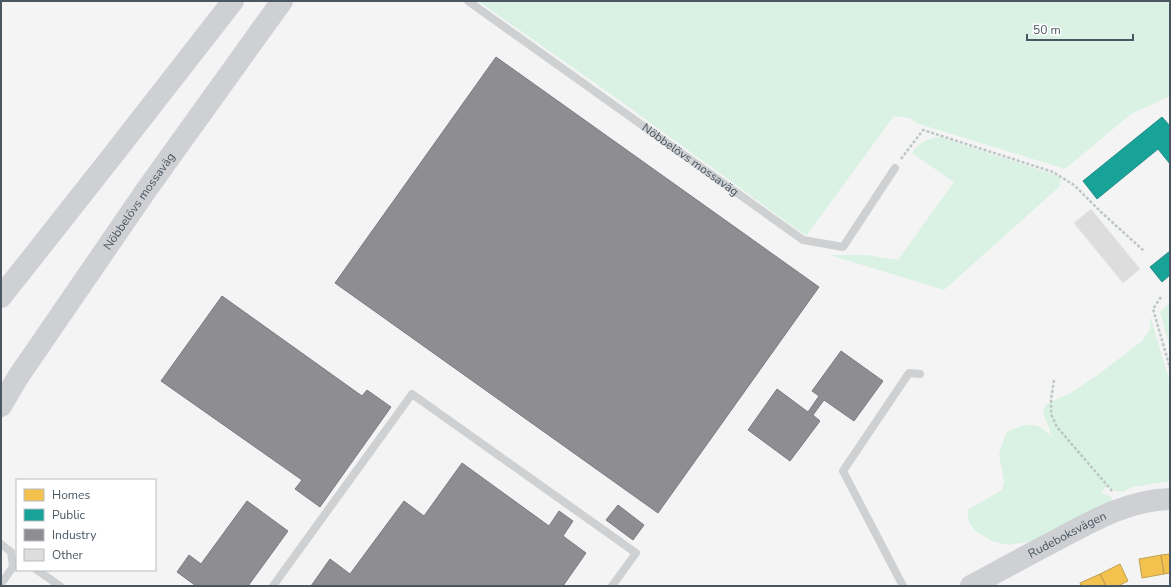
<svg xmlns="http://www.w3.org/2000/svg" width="1171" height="587" font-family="'Nunito Sans',sans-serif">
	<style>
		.green { fill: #d9f2e3 }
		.homes { fill: #f2c14e; stroke: #c0a154 }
		.public { fill: #17a398; stroke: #268c88 }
		.industry { fill: #8d8d92; stroke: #797c83 }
		.building { fill: #ddddde; stroke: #e5e6e7 }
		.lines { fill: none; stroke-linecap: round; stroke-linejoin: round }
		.path { stroke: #bcc7c4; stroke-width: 2.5; stroke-dasharray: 3 2; stroke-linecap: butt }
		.lane { stroke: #ced0d2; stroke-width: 8 }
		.secondary { stroke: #ced0d4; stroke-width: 22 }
		.labels { text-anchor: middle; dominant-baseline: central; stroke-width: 4; stroke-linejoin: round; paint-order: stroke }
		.street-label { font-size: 12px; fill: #4a5661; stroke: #fff }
	</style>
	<rect width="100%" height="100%" fill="#f4f4f4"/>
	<path class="green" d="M 478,1 L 1168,1 L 1170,2 L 1170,96 L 1131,114 L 1065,169 L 916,123 L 910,118 L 894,116 L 806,236 L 612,95 Z
		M 940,137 L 1061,177 L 1060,186 L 944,290 L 830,255 L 866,255 L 898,260 L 954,182 L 912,153 C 919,142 927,139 940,137 Z
		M 1170,303 L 1170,348 L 1160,312 Z
		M 1150,316 L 1170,382 L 1170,481 L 1133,487 L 1122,492 L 1116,491 L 1107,486 L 1101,492 L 1111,497 L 1112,501 L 1036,541 L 1008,545 L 992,541 L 975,531 L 969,522 L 967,510 L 1002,490 L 1004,481 L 999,454 L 1006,433 C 1015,428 1029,421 1040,427 C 1044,429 1048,434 1052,437 L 1043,412 L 1046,404 L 1071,393 L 1099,374 L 1142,341 L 1150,329 Z"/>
	<path class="homes" d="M 1170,554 L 1170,573 L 1164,574 L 1161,555 Z
		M 1161,555 L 1164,574 L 1142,578 L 1139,559 Z
		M 1120,564 L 1128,581 L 1118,586 L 1106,586 L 1100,574 Z
		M 1100,574 L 1106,586 L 1081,586 L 1080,583 Z"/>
	<path class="public" d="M 1162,117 L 1170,126 L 1170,164 L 1158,149 L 1097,199 L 1083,181 Z
		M 1170,251 L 1170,275 L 1162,282 L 1150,267 Z"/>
	<path class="industry" d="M 496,57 L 819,287 L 658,513 L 335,283 Z
		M 222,296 L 362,396 L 367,390 L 391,407 L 320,507 L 295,489 L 302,480 L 161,381 Z
		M 841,351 L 883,381 L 854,421 L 824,400 L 813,415 L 820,421 L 790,461 L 748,430 L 777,389 L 808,412 L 819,396 L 812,391 Z
		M 462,463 L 549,526 L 559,511 L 573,521 L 563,536 L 586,553 L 563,586 L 311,586 L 330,559 L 350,574 L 404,501 L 424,516 Z
		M 247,501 L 288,531 L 248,586 L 196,586 L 177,572 L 189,555 L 201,564 Z
		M 618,505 L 644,525 L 633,540 L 606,520 Z"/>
	<path class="building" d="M 1091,209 L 1140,269 L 1123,283 L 1074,223 Z"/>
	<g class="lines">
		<path class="path" d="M 901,159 L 923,130 L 1053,172 L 1074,185 L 1101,212 L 1144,251
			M 1161,297 L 1153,309 L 1170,368
			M 1054,380 L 1051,399 L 1051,414 L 1057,427 L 1113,492"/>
		<g class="lane">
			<path id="s1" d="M 468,1 L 803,240 L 843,247 L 895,168"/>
			<path d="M 1,544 L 11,552 L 13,567 L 1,584"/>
			<path d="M 37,570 L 60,586"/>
			<path d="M 273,586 L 412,394 L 636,553 L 612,586"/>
			<path d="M 903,586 L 843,471 L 909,373 L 920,374"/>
		</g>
		<g class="secondary">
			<path d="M 1,297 L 113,155 L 233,1"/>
			<path id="s2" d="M 1,406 L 18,377 L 147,189 L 282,1"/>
			<path id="s3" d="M 971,586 C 997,572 1024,557 1051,543 C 1089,523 1126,500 1170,499"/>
		</g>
	</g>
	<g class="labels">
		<g class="street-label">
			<text stroke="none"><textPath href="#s1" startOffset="273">Nöbbelövs mossaväg</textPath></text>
			<text stroke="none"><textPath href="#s2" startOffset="247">Nöbbelövs mossaväg</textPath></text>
			<text stroke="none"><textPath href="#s3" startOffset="109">Rudeboksvägen</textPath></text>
		</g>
	</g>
	<rect width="1171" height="587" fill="none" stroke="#4a5661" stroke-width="4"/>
	<rect x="16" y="479" width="140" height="92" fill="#ffffff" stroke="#b7bbc0"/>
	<rect x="24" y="489" width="20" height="12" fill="#f2c14e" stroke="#b7bbc0"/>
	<text x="52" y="499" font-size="12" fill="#4a5661">Homes</text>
	<rect x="24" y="509" width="20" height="12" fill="#17a398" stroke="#b7bbc0"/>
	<text x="52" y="519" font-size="12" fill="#4a5661">Public</text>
	<rect x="24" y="529" width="20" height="12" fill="#8d8d92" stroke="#b7bbc0"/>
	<text x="52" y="539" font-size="12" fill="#4a5661">Industry</text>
	<rect x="24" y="549" width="20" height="12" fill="#ddddde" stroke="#b7bbc0"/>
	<text x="52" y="559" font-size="12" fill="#4a5661">Other</text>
	<path d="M1027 34v6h106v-6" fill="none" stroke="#4a5661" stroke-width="2"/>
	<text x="1033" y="34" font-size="12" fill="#4a5661" stroke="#ffffff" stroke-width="3" paint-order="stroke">50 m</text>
</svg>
